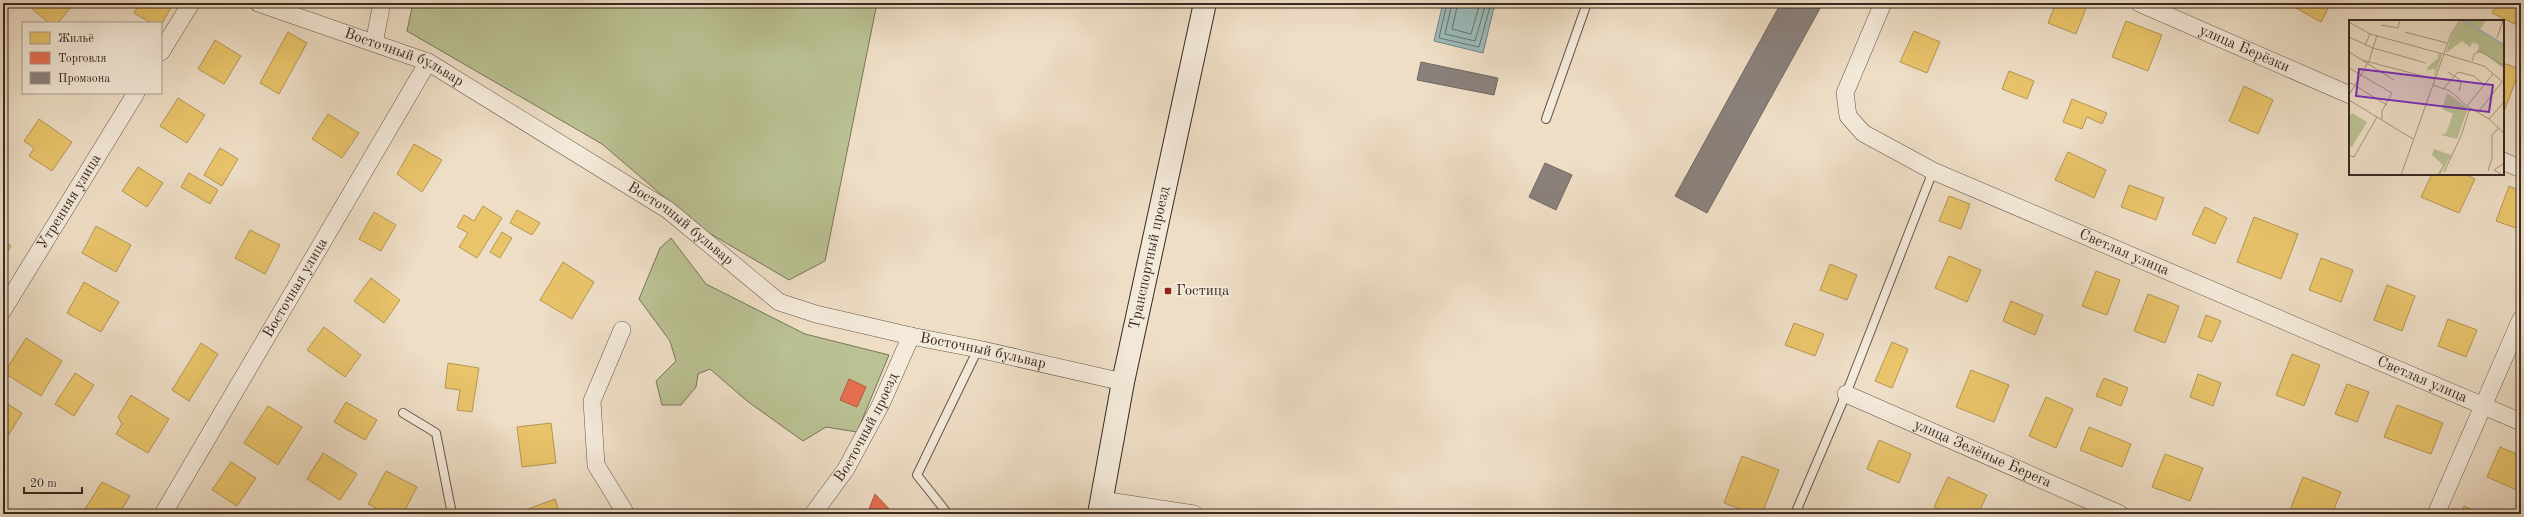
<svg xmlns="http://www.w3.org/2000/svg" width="2524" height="517" font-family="'Old Standard TT',serif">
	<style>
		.green { fill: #bac193; stroke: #79755a }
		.water { fill: #9abbba; stroke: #73817d }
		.homes { fill: #e9c46a; stroke: #b49654 }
		.shops { fill: #e76f51; stroke: #b25a43 }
		.industry { fill: #8a817c; stroke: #716761 }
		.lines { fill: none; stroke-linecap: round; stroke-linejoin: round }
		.shore { stroke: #69726e; stroke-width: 1 }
		.lane-casing { stroke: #66564a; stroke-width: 10 }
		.street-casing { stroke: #66564a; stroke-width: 18 }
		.secondary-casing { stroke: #382921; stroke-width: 24 }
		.lane { stroke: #f4eada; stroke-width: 8 }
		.street { stroke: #f4eada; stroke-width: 17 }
		.secondary { stroke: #f4eada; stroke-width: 22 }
		.poi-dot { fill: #8f2418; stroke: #f4eada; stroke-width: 1.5 }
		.labels { text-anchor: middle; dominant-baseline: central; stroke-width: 4; stroke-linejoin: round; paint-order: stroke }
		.street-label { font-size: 15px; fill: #382921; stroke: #f4eada }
		.poi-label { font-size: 15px; fill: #382921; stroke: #f4eada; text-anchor: start }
		.inset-river { fill: none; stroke: #9abbba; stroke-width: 2 }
		.inset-road { fill: none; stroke: #a59684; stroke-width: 1 }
		.view { fill: #7b2cbf; fill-opacity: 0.15; stroke: #7b2cbf; stroke-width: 2 }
		.inset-edge { fill: none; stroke: #382921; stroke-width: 2 }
	</style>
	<rect width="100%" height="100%" fill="#eedec6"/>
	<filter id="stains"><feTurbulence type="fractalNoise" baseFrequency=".005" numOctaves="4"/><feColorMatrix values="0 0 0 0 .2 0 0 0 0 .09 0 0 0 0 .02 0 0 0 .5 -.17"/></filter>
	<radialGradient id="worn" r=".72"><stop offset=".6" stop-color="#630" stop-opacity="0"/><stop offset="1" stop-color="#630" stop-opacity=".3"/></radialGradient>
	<path class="green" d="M 413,3 L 877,3 L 825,261 L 789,280 L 699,227 L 602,144 L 407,31 Z
		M 671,238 L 706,284 L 805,334 L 889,355 L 857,432 L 826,427 L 803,441 L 747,401 L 710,369 L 698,374 L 696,387 L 681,405 L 662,405 L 656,381 L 676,361 L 670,341 L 639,299 L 660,248 Z"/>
	<path class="water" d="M 1443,3 L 1495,3 L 1483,53 L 1434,41 Z"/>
	<path class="homes" d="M 33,3 L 74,3 L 58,23 L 49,23 L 30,7 Z
		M 140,3 L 171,3 L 173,4 L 161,25 L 151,23 L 134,13 Z
		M 2056,3 L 2088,3 L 2076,34 L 2048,23 Z
		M 2287,3 L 2331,3 L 2321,22 Z
		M 2497,3 L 2506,3 L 2521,10 L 2521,27 L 2492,13 Z
		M 2126,21 L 2162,35 L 2148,71 L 2112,57 Z
		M 1914,31 L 1940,42 L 1927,73 L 1900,62 Z
		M 288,32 L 307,43 L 279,94 L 260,83 Z
		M 215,40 L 241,56 L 224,84 L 198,69 Z
		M 2503,63 L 2520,69 L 2505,109 L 2503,108 Z
		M 2009,71 L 2034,81 L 2027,99 L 2002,89 Z
		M 2244,86 L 2273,100 L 2258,134 L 2229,121 Z
		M 178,98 L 205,115 L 187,143 L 160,126 Z
		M 2072,99 L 2107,113 L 2102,124 L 2087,117 L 2082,129 L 2063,122 Z
		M 328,114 L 359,133 L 342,158 L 312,139 Z
		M 39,119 L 72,142 L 52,171 L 29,156 L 34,148 L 24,141 Z
		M 414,144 L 442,160 L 422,192 L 397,174 Z
		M 220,148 L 238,159 L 222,186 L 204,175 Z
		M 2068,152 L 2106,170 L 2094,198 L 2055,180 Z
		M 138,167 L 163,183 L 147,207 L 122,191 Z
		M 189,173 L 218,190 L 210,204 L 181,187 Z
		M 2432,174 L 2464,174 L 2475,179 L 2459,213 L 2421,197 Z
		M 2129,185 L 2164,198 L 2156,220 L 2121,207 Z
		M 2509,186 L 2521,191 L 2521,230 L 2496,221 Z
		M 1949,196 L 1970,204 L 1961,229 L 1939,221 Z
		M 483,206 L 502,218 L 477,258 L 459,247 L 468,233 L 457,227 L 464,215 L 474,221 Z
		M 2205,207 L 2227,218 L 2215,244 L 2192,234 Z
		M 517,210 L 540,223 L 532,235 L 510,223 Z
		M 374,212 L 396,225 L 381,251 L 359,239 Z
		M 2254,217 L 2298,234 L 2281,279 L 2237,262 Z
		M 96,226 L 131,245 L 116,272 L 82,253 Z
		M 250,230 L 280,245 L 265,274 L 235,258 Z
		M 502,232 L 512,238 L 500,258 L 490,252 Z
		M 3,240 L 11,246 L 3,259 Z
		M 1949,256 L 1981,270 L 1967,302 L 1935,288 Z
		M 2321,258 L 2353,270 L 2341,302 L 2309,290 Z
		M 563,262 L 594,282 L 572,319 L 540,300 Z
		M 1830,264 L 1857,275 L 1847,300 L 1820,290 Z
		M 2096,271 L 2120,280 L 2107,315 L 2082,306 Z
		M 371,278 L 400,300 L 384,323 L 354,301 Z
		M 84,282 L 119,302 L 101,332 L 67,313 Z
		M 2387,285 L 2415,296 L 2402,331 L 2374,320 Z
		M 2148,294 L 2179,306 L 2165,343 L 2134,331 Z
		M 2011,301 L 2043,315 L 2035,335 L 2003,321 Z
		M 2206,315 L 2221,321 L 2212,342 L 2198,337 Z
		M 2448,319 L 2477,330 L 2466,357 L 2438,346 Z
		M 1794,323 L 1824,334 L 1815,356 L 1785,345 Z
		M 324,327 L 361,355 L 345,377 L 307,350 Z
		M 26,338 L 62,361 L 41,396 L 4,373 Z
		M 1892,342 L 1908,349 L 1892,388 L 1875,381 Z
		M 201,343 L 218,354 L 189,401 L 172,390 Z
		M 2292,354 L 2320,365 L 2304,406 L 2276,395 Z
		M 448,363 L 479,368 L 472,412 L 457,410 L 460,390 L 445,388 Z
		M 1971,370 L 2009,385 L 1994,422 L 1956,407 Z
		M 75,373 L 94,385 L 74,416 L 55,404 Z
		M 2198,374 L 2221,383 L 2213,406 L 2190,397 Z
		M 2104,378 L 2128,388 L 2121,406 L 2096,396 Z
		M 2347,384 L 2369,392 L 2357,422 L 2335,414 Z
		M 131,395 L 169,419 L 148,453 L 116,434 L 122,424 L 118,417 Z
		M 2046,397 L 2073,409 L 2056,448 L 2029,436 Z
		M 3,401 L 22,413 L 3,444 Z
		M 346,402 L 377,420 L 365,440 L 334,422 Z
		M 2397,405 L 2443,423 L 2431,454 L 2384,437 Z
		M 268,406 L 302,427 L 278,465 L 244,443 Z
		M 551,423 L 556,463 L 522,467 L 517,427 Z
		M 2089,427 L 2131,444 L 2122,467 L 2080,450 Z
		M 1879,440 L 1911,454 L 1899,483 L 1867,469 Z
		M 2500,447 L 2521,456 L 2521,492 L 2487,477 Z
		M 323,453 L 357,474 L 340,500 L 307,479 Z
		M 2165,454 L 2203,468 L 2190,501 L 2152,487 Z
		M 1742,456 L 1779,470 L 1762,514 L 1754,514 L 1724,503 Z
		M 231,462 L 256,478 L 237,506 L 212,490 Z
		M 386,471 L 417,487 L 403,514 L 388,514 L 368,504 Z
		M 1948,477 L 1987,495 L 1978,514 L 1949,514 L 1934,507 Z
		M 2303,477 L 2341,492 L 2332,514 L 2300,514 L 2290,510 Z
		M 102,482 L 130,496 L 119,514 L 91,514 L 85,509 Z
		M 555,499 L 560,514 L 517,514 L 517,513 Z
		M 2464,506 L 2475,511 L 2474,514 L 2460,514 Z"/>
	<path class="shops" d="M 849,379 L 866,387 L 857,407 L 840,400 Z
		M 875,494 L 894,514 L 867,514 Z"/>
	<path class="industry" d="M 1781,3 L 1823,3 L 1707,213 L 1675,196 Z
		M 1421,62 L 1498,78 L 1494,95 L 1417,80 Z
		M 1545,163 L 1572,175 L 1556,210 L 1529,197 Z"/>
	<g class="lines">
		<path class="shore" d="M 1447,3 L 1439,38 L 1479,47 L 1491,3
			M 1452,3 L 1445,34 L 1475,41 L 1486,3
			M 1458,3 L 1452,29 L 1471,34 L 1480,3"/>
		<defs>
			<path id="lane" d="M 1546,119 L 1587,3
				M 403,413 L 436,433 L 452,514
				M 948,514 L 917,475 L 978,349
				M 1795,514 L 1846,394 L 1933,171"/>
			<g id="street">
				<path id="s1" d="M 258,3 L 428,62 L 668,210 L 779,302 L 816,314 L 911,336 L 978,349 L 1123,382"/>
				<path id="s2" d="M 1883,3 L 1845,93 L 1848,116 L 1863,133 L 1933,171 L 2521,422"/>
				<path id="s3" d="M 2139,3 L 2350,95"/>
				<path d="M 374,43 L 382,3"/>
				<path d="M 161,52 L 191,3"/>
				<path d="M 2503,161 L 2521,169"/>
				<path id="s4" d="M 3,310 L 136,93"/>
				<path d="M 622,330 L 592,401 L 596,465 L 626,514"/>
				<path id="s5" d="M 1846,394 L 2120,514"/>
				<path d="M 1102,500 L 1194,514"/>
				<path id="s6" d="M 163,514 L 428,62"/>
				<path id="s7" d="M 813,514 L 846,469 L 881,404 L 911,336"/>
				<path d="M 2436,514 L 2521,319"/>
			</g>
			<g id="secondary">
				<path id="s8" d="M 1099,514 L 1123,382 L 1205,3"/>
			</g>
		</defs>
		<use href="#lane" class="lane-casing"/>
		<use href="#street" class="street-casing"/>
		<use href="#secondary" class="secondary-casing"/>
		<use href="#lane" class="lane"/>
		<use href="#street" class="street"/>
		<use href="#secondary" class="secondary"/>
	</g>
	<rect class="poi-dot" x="1164" y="287" width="8" height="8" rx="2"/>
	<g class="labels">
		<g class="street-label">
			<text stroke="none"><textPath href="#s3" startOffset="115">улица Берёзки</textPath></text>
			<text stroke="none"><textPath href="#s1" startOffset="156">Восточный бульвар</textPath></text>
			<text stroke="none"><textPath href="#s4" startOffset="127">Утренняя улица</textPath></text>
			<text stroke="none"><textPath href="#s1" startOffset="480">Восточный бульвар</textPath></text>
			<text stroke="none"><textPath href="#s2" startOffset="431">Светлая улица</textPath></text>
			<text stroke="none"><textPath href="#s8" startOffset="261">Транспортный проезд</textPath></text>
			<text stroke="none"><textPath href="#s6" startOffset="262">Восточная улица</textPath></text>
			<text stroke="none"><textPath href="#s1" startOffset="816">Восточный бульвар</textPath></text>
			<text stroke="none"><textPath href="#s2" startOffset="755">Светлая улица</textPath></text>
			<text stroke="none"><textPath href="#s7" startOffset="102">Восточный проезд</textPath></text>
			<text stroke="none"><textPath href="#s5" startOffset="149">улица Зелёные Берега</textPath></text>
		</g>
		<g class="poi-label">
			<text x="1176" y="291">Гостица</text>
		</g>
	</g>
	<g transform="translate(2349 20)">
		<rect width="155" height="155" fill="#eedec6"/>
		<path d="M 112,0 L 137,0 L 131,10 L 155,24 L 155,49 L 136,34 L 128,32 L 130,25 L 124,22 L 121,27 L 113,21 L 97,33 L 103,14 ZM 89,33 L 93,35 L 85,58 L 86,49 L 79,50 L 77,55 L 79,47 L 89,38 ZM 98,73 L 119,88 L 108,119 L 92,115 L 97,113 L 104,94 L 93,89 ZM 3,93 L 18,102 L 3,127 L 0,126 L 0,96 ZM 85,129 L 102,135 L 91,155 L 88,155 L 94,145 L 83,135 Z" fill="#bac193"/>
		<path class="inset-river" d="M 114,0 L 155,25"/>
		<path class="inset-road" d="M 0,2 L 21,14 L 94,34M 32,5 L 49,8 L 51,0M 56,12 L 98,23M 0,17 L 24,28 L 77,43M 148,18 L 154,0M 16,25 L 21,14M 0,32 L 45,60M 95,34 L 135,46 L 155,63M 13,40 L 85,59M 123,41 L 125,34 L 131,31 L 155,46M 0,48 L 43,73 L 33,91 L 33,100M 99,52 L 110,59 L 112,64 L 110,71M 0,62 L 38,85M 84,65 L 101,71 L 118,86 L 140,99 L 155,113M 94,69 L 109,52 L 125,56 L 135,65M 0,75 L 20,41 L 28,15M 0,80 L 64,119M 118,86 L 144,54M 130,91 L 153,62M 140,99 L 155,82M 0,135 L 5,137 L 28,97M 139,151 L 143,138 L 143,115 L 150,108M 95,152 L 112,116 L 121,88M 52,155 L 102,14 L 111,0M 153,155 L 145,150 L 155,143"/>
		<path class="view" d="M 10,49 L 144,65 L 140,92 L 7,76 Z"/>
		<rect width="155" height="155" class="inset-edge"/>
	</g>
	<rect width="2524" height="517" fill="none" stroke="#eedec6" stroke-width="16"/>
	<rect x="4" y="4" width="2516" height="509" fill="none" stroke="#382921" stroke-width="2"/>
	<rect x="8" y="8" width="2508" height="501" fill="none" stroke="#382921"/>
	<rect x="22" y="22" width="140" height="72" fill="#f4eada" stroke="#a99d90"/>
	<rect x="30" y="32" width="20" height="12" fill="#e9c46a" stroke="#a99d90"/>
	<text x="58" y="42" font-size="12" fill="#382921">Жильё</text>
	<rect x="30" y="52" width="20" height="12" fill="#e76f51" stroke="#a99d90"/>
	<text x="58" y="62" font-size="12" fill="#382921">Торговля</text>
	<rect x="30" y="72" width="20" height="12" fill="#8a817c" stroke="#a99d90"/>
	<text x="58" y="82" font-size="12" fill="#382921">Промзона</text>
	<path d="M24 487v6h58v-6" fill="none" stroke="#382921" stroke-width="2"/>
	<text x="30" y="487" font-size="12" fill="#382921" stroke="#f4eada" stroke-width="3" paint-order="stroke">20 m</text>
	<rect width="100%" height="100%" filter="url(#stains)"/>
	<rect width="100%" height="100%" fill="url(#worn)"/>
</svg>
